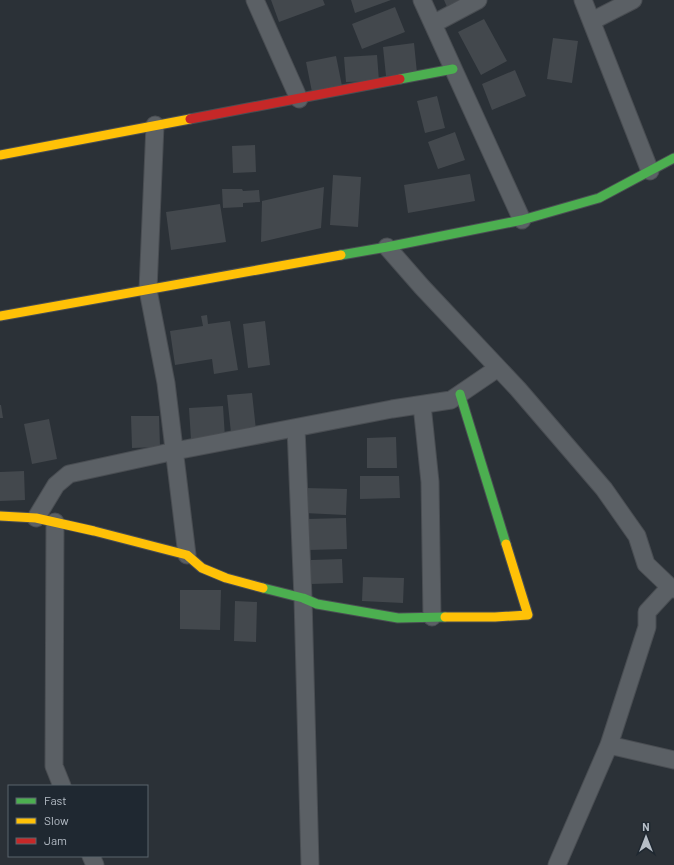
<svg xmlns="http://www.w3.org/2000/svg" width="674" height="865" font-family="Barlow,sans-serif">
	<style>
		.building { fill: #43484d }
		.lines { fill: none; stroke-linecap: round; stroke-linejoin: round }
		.street-casing { stroke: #494d52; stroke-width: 19 }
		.fast-casing { stroke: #494d52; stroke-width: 11 }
		.slow-casing { stroke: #494d52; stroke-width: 11 }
		.jam-casing { stroke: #494d52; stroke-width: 11 }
		.street { stroke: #5b6065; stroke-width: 17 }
		.fast { stroke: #4caf50; stroke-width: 9 }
		.slow { stroke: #ffc107; stroke-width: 9 }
		.jam { stroke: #c62828; stroke-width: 9 }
	</style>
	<rect width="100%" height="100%" fill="#2b3137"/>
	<path class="building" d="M 271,0 L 323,0 L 325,5 L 279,22 Z
		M 351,0 L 391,0 L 355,13 Z
		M 444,0 L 460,0 L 447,7 Z
		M 395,7 L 405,32 L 362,49 L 352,24 Z
		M 484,19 L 507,61 L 481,75 L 458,32 Z
		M 553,38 L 578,41 L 572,83 L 547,79 Z
		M 414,43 L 417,73 L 386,76 L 383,47 Z
		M 377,55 L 379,81 L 346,82 L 344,57 Z
		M 336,56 L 342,86 L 312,92 L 306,62 Z
		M 515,70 L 526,96 L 492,110 L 482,84 Z
		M 437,96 L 445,128 L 425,133 L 417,101 Z
		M 455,132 L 465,160 L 438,169 L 428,142 Z
		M 255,145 L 256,172 L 233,173 L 232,146 Z
		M 470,174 L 475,201 L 408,213 L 404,185 Z
		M 333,175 L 361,177 L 358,227 L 330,225 Z
		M 324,187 L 321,228 L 261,242 L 262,201 Z
		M 222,189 L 242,189 L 243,191 L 259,190 L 260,202 L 243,203 L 243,207 L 223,208 Z
		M 220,204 L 226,242 L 171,250 L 166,212 Z
		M 207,315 L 208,324 L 230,321 L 238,370 L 214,374 L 212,359 L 175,365 L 170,331 L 203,326 L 201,316 Z
		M 265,321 L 270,365 L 248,368 L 243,324 Z
		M 252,393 L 256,430 L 231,433 L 227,395 Z
		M 0,405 L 1,405 L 3,418 L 0,418 Z
		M 223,406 L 225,438 L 191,440 L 189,408 Z
		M 131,416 L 159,416 L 160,447 L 132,448 Z
		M 49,419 L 57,459 L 32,464 L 24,424 Z
		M 396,437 L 397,468 L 367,468 L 367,438 Z
		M 24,471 L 25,500 L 0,501 L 0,472 Z
		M 360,476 L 399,476 L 400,498 L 360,499 Z
		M 305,488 L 347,489 L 346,515 L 304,513 Z
		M 346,518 L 347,549 L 308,550 L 307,519 Z
		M 342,559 L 343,583 L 311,584 L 311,560 Z
		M 363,577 L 404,578 L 403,603 L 362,601 Z
		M 180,590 L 221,590 L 220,630 L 180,629 Z
		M 235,601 L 257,602 L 256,642 L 234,641 Z"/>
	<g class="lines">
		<defs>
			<path id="street" d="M 255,0 L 299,99
				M 422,0 L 522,220
				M 583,0 L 650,171
				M 592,21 L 633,0
				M 433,24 L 478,0
				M 155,125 L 148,290 L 166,383 L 187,555
				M 387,247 L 422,287 L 518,389 L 604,489 L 637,536 L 646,564 L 670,587 L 674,589
				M 422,405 L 430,482 L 432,617
				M 296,428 L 303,598 L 310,865
				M 36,518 L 56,485 L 69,474 L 175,451 L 392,409 L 451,400 L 498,368
				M 55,522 L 54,766 L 62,786
				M 609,745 L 674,760
				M 91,856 L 95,865
				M 557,865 L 609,745 L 647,627 L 647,612 L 670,587"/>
			<path id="fast" d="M 400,79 L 453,69
				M 341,255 L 387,247 L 522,220 L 599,198 L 674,158
				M 460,394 L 506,544
				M 263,588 L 303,598 L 317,604 L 398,618 L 445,617"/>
			<path id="slow" d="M 0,155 L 190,119
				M 0,316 L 341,255
				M 0,516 L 36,518 L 94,531 L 187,555 L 202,568 L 226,578 L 263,588
				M 445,617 L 495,617 L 528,615 L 506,544"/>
			<path id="jam" d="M 190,119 L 400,79"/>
		</defs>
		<use href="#street" class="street-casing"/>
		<use href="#fast" class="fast-casing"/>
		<use href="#slow" class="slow-casing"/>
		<use href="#jam" class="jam-casing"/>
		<use href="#street" class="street"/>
		<use href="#fast" class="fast"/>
		<use href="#slow" class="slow"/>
		<use href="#jam" class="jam"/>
	</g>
	<rect x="8" y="785" width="140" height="72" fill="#1f2831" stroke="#5b646d"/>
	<rect x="16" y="798" width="20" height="6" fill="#4caf50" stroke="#5b646d"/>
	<text x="44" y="805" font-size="12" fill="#b6bec7">Fast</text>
	<rect x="16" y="818" width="20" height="6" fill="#ffc107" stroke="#5b646d"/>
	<text x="44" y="825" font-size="12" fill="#b6bec7">Slow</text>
	<rect x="16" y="838" width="20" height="6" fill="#c62828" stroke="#5b646d"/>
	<text x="44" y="845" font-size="12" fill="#b6bec7">Jam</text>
	<g transform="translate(646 837)" stroke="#1f2831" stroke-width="3" paint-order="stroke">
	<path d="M0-3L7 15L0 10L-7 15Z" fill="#b6bec7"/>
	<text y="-6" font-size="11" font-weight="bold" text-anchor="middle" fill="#b6bec7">N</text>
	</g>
</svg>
